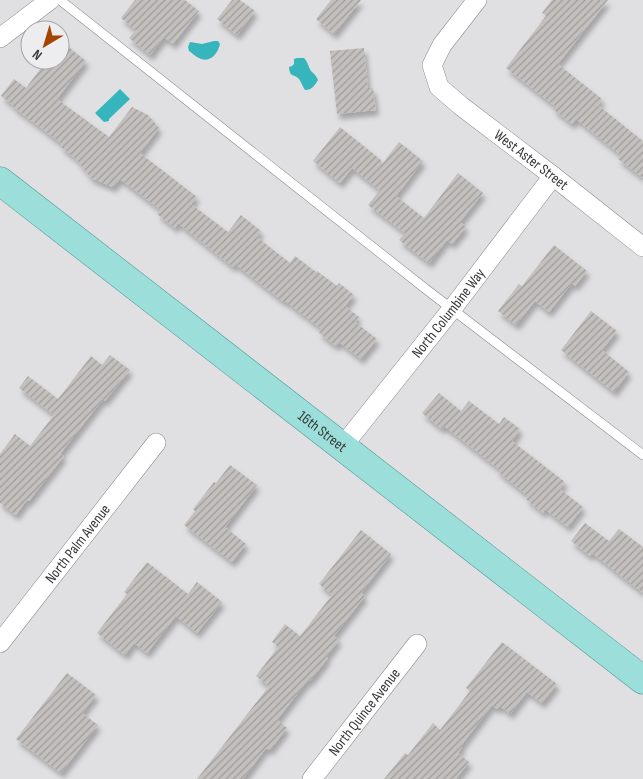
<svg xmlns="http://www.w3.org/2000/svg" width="643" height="779" font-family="'Sofia Sans Condensed',sans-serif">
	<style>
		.water { fill: #36b5bc }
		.building { fill: url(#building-hatch); filter: url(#shadow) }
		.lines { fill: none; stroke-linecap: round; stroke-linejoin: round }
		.service-casing { stroke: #89898b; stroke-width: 10 }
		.minor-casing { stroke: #89898b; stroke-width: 20 }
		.primary-casing { stroke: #4d9692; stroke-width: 29 }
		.service { stroke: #fff; stroke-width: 9 }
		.minor { stroke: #fff; stroke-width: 19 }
		.primary { stroke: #9bdeda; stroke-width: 28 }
		.labels { text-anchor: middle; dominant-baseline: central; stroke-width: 5; stroke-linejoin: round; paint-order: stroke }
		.street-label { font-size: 15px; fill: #383839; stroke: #ededf0 }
	</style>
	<defs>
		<pattern id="building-hatch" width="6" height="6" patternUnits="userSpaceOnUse" patternTransform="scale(1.25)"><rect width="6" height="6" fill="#c3c0be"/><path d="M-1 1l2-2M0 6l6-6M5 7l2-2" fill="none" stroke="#9f9d9b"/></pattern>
		<filter id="shadow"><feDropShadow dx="3" dy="5.5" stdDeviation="2.5" flood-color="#0004"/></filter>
	</defs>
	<rect width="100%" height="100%" fill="#e0e0e3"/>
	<path class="water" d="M 214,41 L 218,41 L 220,44 C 218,53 210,64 199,58 C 196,57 192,53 189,51 L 188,47 L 190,42 L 202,44 Z
		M 297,58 L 304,58 C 308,62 308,66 311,71 C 314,74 316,75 318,80 C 315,85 312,90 305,90 C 303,87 301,82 299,79 C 293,73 290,78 289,67 L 292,66 L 294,64 L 294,59 Z
		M 120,89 L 130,99 L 109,119 L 109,121 L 104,122 L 95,113 Z"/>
	<path class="building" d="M 135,0 L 185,0 L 199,11 L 173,44 L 164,37 L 150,55 L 129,38 L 136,30 L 121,18 Z
		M 232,0 L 240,0 L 255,11 L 237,35 L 217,19 Z
		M 331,0 L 361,0 L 334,34 L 316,19 Z
		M 552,0 L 608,0 L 558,64 L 602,99 L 598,105 L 643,141 L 643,178 L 618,159 L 621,155 L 576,119 L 572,124 L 553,109 L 555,106 L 506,68 L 546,16 L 542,13 Z
		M 60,40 L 86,61 L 57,99 L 109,137 L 132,107 L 148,115 L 159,128 L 140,153 L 197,197 L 191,204 L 228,232 L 241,215 L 261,231 L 257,237 L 290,263 L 295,256 L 316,272 L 317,271 L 337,286 L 339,283 L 354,295 L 345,306 L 359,317 L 355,322 L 377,339 L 361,359 L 339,342 L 336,346 L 319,333 L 322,329 L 285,301 L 284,302 L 235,264 L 233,267 L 178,223 L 175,228 L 157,214 L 161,210 L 120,179 L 113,187 L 91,178 L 76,159 L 61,147 L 62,144 L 12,106 L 13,105 L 1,96 L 14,79 L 26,88 L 47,60 L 60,60 Z
		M 364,48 L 368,88 L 373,88 L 376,110 L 337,114 L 330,51 Z
		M 340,127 L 381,160 L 382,164 L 399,142 L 423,161 L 396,196 L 424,218 L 458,173 L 483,193 L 460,222 L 466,227 L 452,244 L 447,240 L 429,263 L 399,240 L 405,233 L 368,205 L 380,190 L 352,168 L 340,183 L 313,161 Z
		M 554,245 L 587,271 L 575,286 L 572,283 L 549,312 L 535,301 L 516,325 L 498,311 L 519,284 L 522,286 Z
		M 591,311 L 617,331 L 602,350 L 629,372 L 614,392 L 561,350 Z
		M 110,355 L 130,370 L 105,401 L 103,399 L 60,454 L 64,456 L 29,501 L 27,500 L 16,515 L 0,503 L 0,454 L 15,434 L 30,446 L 54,415 L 19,388 L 28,376 L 58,399 L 91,356 L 102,365 Z
		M 439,393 L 461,411 L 469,401 L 499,424 L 504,417 L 520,429 L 512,441 L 565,482 L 560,489 L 583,507 L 568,527 L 545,509 L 543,513 L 526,499 L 528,496 L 497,471 L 499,469 L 444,426 L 442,429 L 422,413 Z
		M 230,465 L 257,485 L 225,527 L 246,544 L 232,562 L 184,525 L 195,511 L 193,509 L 214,482 L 216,483 Z
		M 585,523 L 609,541 L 619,529 L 643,547 L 643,593 L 592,553 L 590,556 L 571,541 Z
		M 361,530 L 391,554 L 361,593 L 365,596 L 334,636 L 339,640 L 326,657 L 328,658 L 310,681 L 308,680 L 277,720 L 287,728 L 270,750 L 266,748 L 243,779 L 197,779 L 269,686 L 256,676 L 278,647 L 272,642 L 285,624 L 300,636 L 332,595 L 319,584 Z
		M 147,562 L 188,594 L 197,582 L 222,602 L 197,633 L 176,616 L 147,653 L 134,643 L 125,655 L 97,633 L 127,594 L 124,592 Z
		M 502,642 L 557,684 L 542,703 L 527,692 L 510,714 L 500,706 L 497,709 L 492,705 L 461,746 L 462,747 L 458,753 L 469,762 L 456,779 L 384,779 L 405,753 L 408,755 L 433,723 L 440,730 L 470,691 L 466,688 Z
		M 67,673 L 96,695 L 82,713 L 98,725 L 61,773 L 16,739 Z"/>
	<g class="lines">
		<defs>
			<path id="service" d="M 60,0 L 427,290 L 643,455"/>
			<g id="minor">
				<path id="s1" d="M 477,0 L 442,45 L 432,65 L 439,87 L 461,106 L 553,176 L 643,247"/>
				<path d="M 0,38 L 50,0"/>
				<path id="s2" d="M 342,447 L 452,309 L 553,176"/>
				<path id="s3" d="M 0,643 L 156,443"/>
				<path id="s4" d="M 312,779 L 417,644"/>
			</g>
			<g id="primary">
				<path id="s5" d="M 0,181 L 643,680"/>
			</g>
		</defs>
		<use href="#service" class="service-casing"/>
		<use href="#minor" class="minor-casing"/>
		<use href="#primary" class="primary-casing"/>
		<use href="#service" class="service"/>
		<use href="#minor" class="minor"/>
		<use href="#primary" class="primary"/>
	</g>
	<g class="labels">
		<g class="street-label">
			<text stroke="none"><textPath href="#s1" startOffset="220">West Aster Street</textPath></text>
			<text stroke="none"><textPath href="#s2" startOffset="171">North Columbine Way</textPath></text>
			<text stroke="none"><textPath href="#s5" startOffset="408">16th Street</textPath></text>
			<text stroke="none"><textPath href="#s3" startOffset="126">North Palm Avenue</textPath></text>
			<text stroke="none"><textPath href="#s4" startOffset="85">North Quince Avenue</textPath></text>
		</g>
	</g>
	<g transform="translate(45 45) rotate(218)"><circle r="24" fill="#ededf0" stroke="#a5a5a7"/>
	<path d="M0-4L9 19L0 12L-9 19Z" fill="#a54301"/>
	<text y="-8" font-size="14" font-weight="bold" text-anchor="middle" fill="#383839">N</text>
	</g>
</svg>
